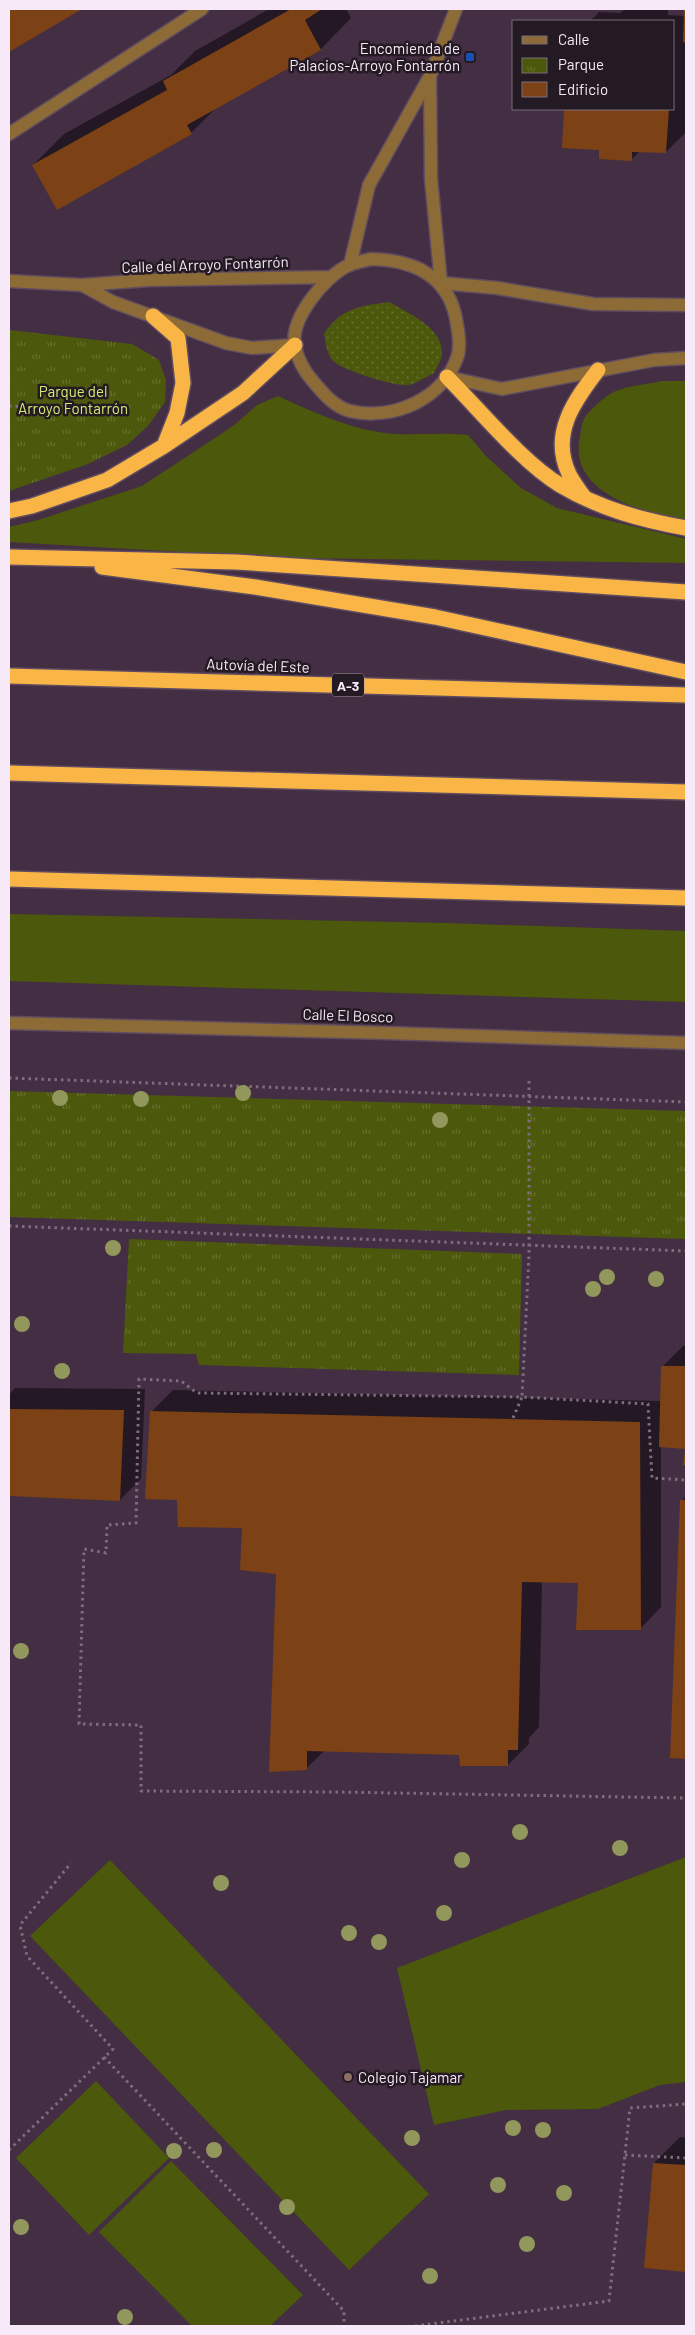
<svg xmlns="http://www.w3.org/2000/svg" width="695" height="2335" font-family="Barlow,sans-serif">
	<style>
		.grass { fill: #4c580b }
		.park { fill: url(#park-tufts) }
		.garden { fill: url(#garden-dots) }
		.shadow { fill: #0007 }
		.building { fill: #7c4215 }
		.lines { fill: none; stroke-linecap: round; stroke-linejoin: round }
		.service-casing { stroke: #604c60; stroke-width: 15 }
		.minor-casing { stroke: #604c60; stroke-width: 15 }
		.tertiary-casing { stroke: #604c60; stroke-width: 15 }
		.motorway-casing { stroke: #604c60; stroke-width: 18 }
		.path { stroke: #7f6d7f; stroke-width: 3; stroke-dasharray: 2.5 4; stroke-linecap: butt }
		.service { stroke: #8d6b37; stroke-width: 12 }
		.minor { stroke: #8d6b37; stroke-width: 12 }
		.tertiary { stroke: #8d6b37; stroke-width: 12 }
		.motorway { stroke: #f9b546; stroke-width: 15 }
		.tree { fill: #92975c }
		.transit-dot { fill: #1a4fb4; stroke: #241a23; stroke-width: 2 }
		.education-dot { fill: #8d6e63; stroke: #241a23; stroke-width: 2 }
		.labels { text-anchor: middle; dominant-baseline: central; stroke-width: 5; stroke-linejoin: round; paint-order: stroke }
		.shield { fill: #241a23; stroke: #b8abb7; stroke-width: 1 }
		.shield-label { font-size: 14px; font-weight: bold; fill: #f7e9f7 }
		.poi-label { font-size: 15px; fill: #f7e9f7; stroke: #241a23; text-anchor: end }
		.street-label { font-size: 15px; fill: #f7e9f7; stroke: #241a23 }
		.park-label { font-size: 15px; fill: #d3ed71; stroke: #241a23 }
	</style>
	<defs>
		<pattern id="park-tufts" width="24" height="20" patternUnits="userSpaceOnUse" patternTransform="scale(1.25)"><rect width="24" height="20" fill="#4c580b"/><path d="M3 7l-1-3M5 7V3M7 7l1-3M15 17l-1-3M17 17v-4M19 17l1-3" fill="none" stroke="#67702f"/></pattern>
		<pattern id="garden-dots" width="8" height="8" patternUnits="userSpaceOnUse" patternTransform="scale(1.25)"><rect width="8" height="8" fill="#4c580b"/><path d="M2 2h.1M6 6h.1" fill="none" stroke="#67702f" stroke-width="1.8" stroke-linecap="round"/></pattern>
	</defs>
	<rect width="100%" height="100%" fill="#432e43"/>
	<path class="grass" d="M 662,381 L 686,381 L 686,519 C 644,514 567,493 580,436 C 581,431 581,426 583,421 C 586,413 602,399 610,394 C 620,387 648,384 662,381 Z
		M 278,396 C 315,413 354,431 395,434 C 420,435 444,432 468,435 L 487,457 L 521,488 L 557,508 L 686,539 L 686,563 L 285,558 L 9,542 L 9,527 L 38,520 L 142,486 L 233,426 L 257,405 Z
		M 9,914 L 446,923 L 686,931 L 686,1002 L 9,981 Z
		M 686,1857 L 686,2082 L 660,2085 L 598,2109 L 506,2110 L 434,2125 L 397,1968 Z
		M 110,1860 L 429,2194 L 349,2270 L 30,1936 Z
		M 96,2081 L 169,2158 L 89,2235 L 16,2158 Z
		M 171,2161 L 303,2295 L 270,2326 L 192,2326 L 99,2232 Z"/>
	<path class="park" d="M 9,330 L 132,344 L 159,360 L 166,380 L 165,402 L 148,426 L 127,445 L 88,464 L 9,491 Z
		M 9,1091 L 686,1111 L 686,1239 L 9,1217 Z
		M 129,1239 L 522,1254 L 519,1375 L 199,1365 L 196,1354 L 123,1353 Z"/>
	<path class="garden" d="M 389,302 C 408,313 444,328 442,355 C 441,361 436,368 434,373 C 426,377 417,383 409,385 C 395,387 341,370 332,360 C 326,352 326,343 324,334 C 341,308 360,306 389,302 Z"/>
	<path class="shadow" d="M 9,9 L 80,9 L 9,51 Z
		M 269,9 L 346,9 L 351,18 L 321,49 L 217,107 L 191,133 L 33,165 L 64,134 L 171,75 L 195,51 Z
		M 625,9 L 668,9 L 668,15 L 685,16 L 686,9 L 686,132 L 666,152 L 640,151 L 631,160 L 600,149 L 563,147 L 565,109 L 674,109 L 674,21 L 590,21 L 599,12 L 620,13 Z
		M 683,1346 L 686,1346 L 686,1448 L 661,1446 L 661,1607 L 640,1629 L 580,1582 L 542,1581 L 539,1727 L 529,1738 L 529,1744 L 508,1765 L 460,1754 L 325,1750 L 306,1769 L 277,1573 L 244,1527 L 178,1498 L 151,1412 L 173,1390 L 661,1401 L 662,1367 Z
		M 15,1388 L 145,1389 L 141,1479 L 120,1500 L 9,1495 L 9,1395 Z
		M 686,1496 L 686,1757 L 671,1757 L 681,1501 Z
		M 680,2137 L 686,2138 L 686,2271 L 645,2267 L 654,2163 Z"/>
	<path class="building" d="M 9,9 L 82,9 L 9,52 Z
		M 291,9 L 322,9 L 305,20 L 321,50 L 187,125 L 192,134 L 57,210 L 32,165 L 167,90 L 163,81 Z
		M 684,9 L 686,9 L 686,43 L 683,42 Z
		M 564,109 L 669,109 L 666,153 L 632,152 L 632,161 L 599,159 L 599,150 L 562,148 Z
		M 661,1366 L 686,1366 L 686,1449 L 659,1447 Z
		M 9,1409 L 124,1410 L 120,1501 L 9,1496 Z
		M 150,1411 L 640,1422 L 641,1630 L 576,1630 L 578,1583 L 522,1582 L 518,1750 L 508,1750 L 508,1766 L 460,1766 L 459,1755 L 307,1751 L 307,1770 L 269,1772 L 276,1574 L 240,1570 L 242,1528 L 178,1527 L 177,1500 L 145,1499 Z
		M 685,1450 L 686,1465 L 683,1465 Z
		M 680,1500 L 686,1500 L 686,1759 L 670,1758 Z
		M 653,2163 L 686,2165 L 686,2272 L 644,2268 Z"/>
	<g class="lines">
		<defs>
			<path id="service" d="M 9,134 L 202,9"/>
			<path id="minor" d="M 9,1023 L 387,1033 L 686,1043"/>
			<path id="tertiary" d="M 430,78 L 431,179 L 441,283
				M 371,259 C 416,260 451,277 457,325 C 459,333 460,347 458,355 C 444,399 393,421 350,411 C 334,407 322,392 312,380 C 304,371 298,359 295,347 C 289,319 325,276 349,265 C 356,262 364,261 371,259 Z
				M 350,265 L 369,185 L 430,76 L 456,9
				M 9,281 L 82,285 L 148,280 L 330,277
				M 441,283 L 497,288 L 593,304 L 686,305
				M 82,285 L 113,302 L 226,343 L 252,348 L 295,345
				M 447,377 L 502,389 L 654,360 L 686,358"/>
			<path id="motorway" d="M 153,316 L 178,338 L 183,383 L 177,413 L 164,446
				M 447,377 C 479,409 522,462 560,485 C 600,509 642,520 686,528
				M 584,497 C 579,490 573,482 569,474 C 550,434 574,401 598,370
				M 9,511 L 32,506 L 107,480 L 164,446 L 243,393 L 295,345
				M 9,557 L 236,562 L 686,592
				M 102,567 L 255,587 L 435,617 L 686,672
				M 9,676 L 686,695
				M 9,773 L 686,792
				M 9,879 L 686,898"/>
		</defs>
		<use href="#service" class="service-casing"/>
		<use href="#minor" class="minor-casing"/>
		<use href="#tertiary" class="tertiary-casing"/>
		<use href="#motorway" class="motorway-casing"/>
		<path class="path" d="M 9,406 L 50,408
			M 9,1078 L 686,1102
			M 529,1081 L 529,1254 L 522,1397 L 648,1404 L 652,1478 L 686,1480
			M 9,1226 L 686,1251
			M 513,1418 L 522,1397 L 197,1393 L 181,1381 L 139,1379 L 136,1523 L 107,1525 L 106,1553 L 84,1549 L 79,1724 L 141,1725 L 141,1791 L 336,1792 L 686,1798
			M 104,2057 L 344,2311 L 344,2326
			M 9,2150 L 113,2049 L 27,1956 L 20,1925 L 71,1863
			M 625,2155 L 686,2158
			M 415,2326 L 609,2301 L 630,2108 L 686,2104"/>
		<use href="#service" class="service"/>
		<use href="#minor" class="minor"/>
		<use href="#tertiary" class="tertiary"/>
		<use href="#motorway" class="motorway"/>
	</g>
	<g class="tree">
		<circle cx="243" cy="1093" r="8"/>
		<circle cx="60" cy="1098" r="8"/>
		<circle cx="141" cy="1099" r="8"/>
		<circle cx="440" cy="1120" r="8"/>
		<circle cx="113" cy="1248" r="8"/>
		<circle cx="607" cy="1277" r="8"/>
		<circle cx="656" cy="1279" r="8"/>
		<circle cx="593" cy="1289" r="8"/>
		<circle cx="22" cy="1324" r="8"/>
		<circle cx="62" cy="1371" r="8"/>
		<circle cx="21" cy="1651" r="8"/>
		<circle cx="520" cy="1832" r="8"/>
		<circle cx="620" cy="1848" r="8"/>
		<circle cx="462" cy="1860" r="8"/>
		<circle cx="221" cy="1883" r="8"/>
		<circle cx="444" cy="1913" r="8"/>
		<circle cx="349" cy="1933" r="8"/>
		<circle cx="379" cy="1942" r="8"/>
		<circle cx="513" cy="2128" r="8"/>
		<circle cx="543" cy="2130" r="8"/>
		<circle cx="412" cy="2138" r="8"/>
		<circle cx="214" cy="2150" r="8"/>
		<circle cx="174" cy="2151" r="8"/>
		<circle cx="498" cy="2185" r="8"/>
		<circle cx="564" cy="2193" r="8"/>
		<circle cx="287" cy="2207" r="8"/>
		<circle cx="21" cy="2227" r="8"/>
		<circle cx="527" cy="2244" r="8"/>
		<circle cx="430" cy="2276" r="8"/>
		<circle cx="125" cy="2317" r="8"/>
	</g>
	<rect class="transit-dot" x="465" y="52" width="10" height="10" rx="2.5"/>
	<circle class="education-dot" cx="348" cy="2077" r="5"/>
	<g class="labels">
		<rect class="shield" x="332" y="673.5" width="32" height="23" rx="4"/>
		<g class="shield-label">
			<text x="348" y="685">A-3</text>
		</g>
		<g class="poi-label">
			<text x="460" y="48">Encomienda de<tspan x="460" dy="17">Palacios-Arroyo Fontarrón</tspan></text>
			<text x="358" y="2077" text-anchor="start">Colegio Tajamar</text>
		</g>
		<g class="street-label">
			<text transform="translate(205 264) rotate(-2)">Calle del Arroyo Fontarrón</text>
			<text transform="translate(258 665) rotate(2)">Autovía del Este</text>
			<text transform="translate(348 1015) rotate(2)">Calle El Bosco</text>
		</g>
		<g class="park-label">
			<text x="73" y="391">Parque del<tspan x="73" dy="17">Arroyo Fontarrón</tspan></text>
		</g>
	</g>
	<rect width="695" height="2335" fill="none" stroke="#f7e9f7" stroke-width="20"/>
	<rect x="512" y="20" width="162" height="90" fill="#241a23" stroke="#786d78"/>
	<rect x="522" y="36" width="25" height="8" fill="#8d6b37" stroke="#786d78"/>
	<text x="558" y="45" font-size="15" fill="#f7e9f7">Calle</text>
	<rect x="522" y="58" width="25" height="15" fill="url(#park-tufts)" stroke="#786d78"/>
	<text x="558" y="70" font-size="15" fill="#f7e9f7">Parque</text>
	<rect x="522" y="82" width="25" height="15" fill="#7c4215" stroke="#786d78"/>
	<text x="558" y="95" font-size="15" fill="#f7e9f7">Edificio</text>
</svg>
